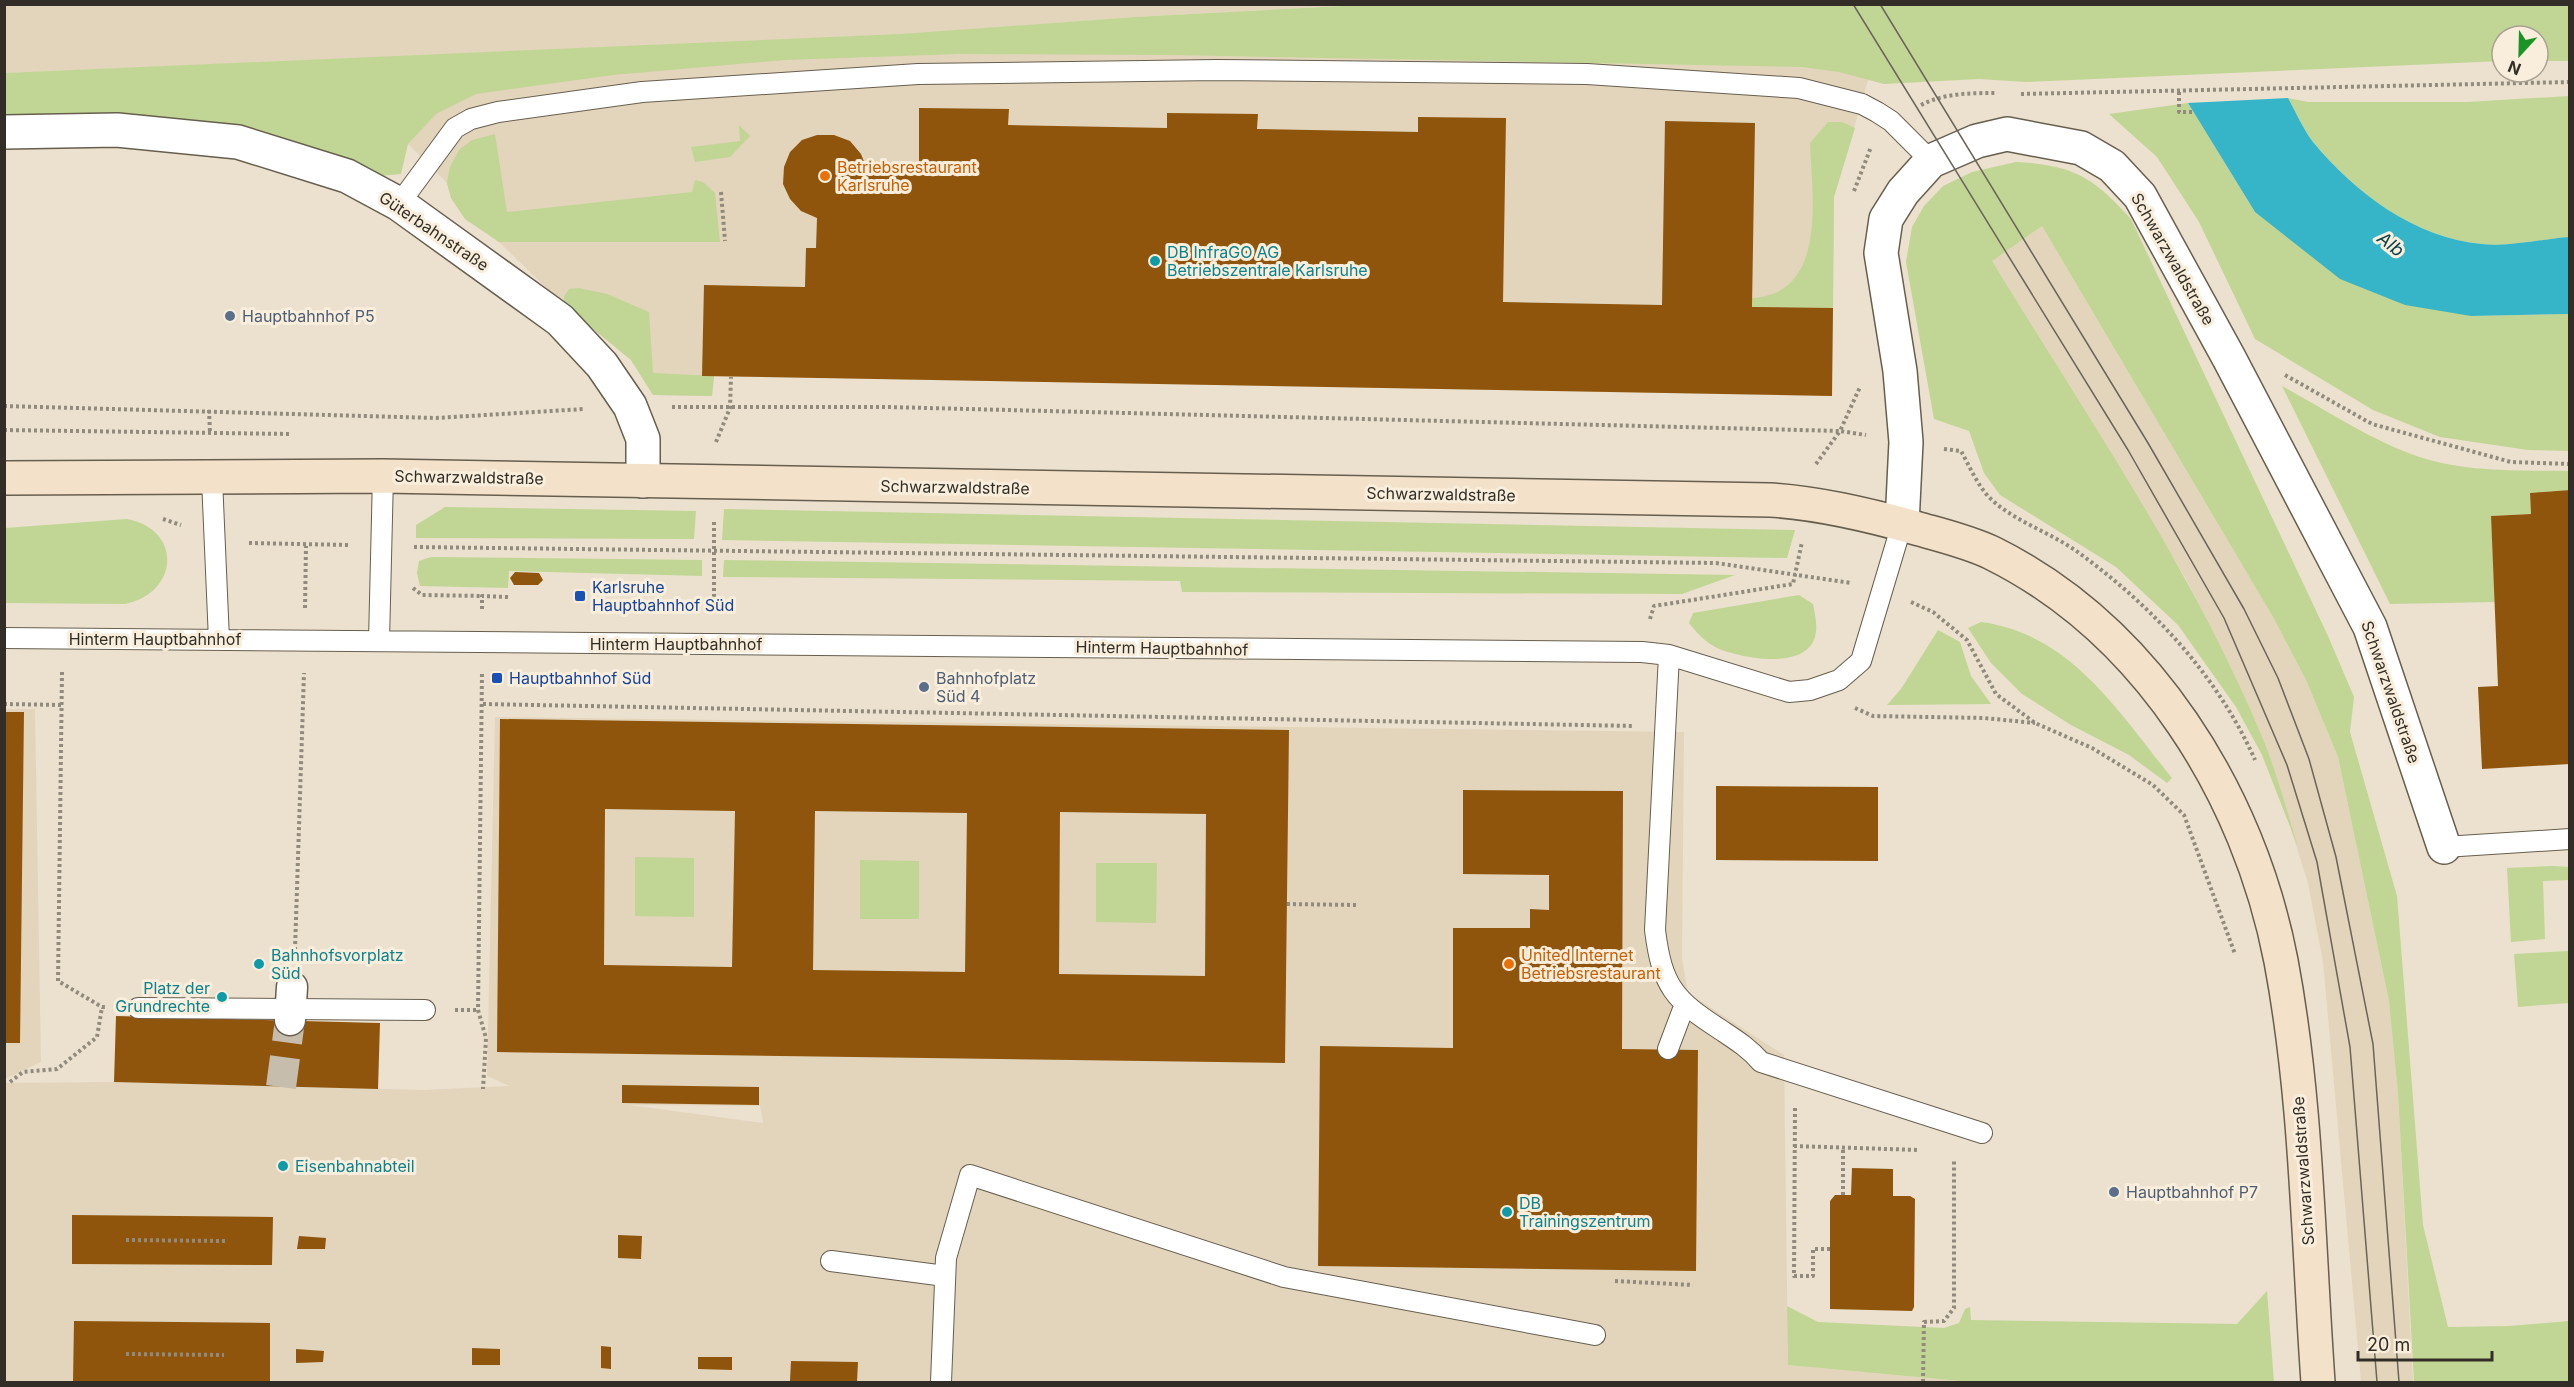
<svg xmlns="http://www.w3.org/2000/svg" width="2574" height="1387" font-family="Inter,sans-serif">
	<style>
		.built { fill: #e2d5bb; fill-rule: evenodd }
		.green { fill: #c1d694 }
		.water { fill: #36b5c9 }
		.building { fill: #90550c; fill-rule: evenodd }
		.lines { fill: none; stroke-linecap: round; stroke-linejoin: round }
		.pedestrian-tunnel { stroke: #c6bdad; stroke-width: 30; stroke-dasharray: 30 15; stroke-linecap: butt }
		.service-casing { stroke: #675e4e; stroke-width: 22 }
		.pedestrian-casing { stroke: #675e4e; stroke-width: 33 }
		.minor-casing { stroke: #675e4e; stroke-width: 36 }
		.secondary-casing { stroke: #675e4e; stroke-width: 36 }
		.path { stroke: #928b7d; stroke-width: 4; stroke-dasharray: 3 3; stroke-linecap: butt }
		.service { stroke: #fff; stroke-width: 20 }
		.pedestrian { stroke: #fff; stroke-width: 30 }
		.minor { stroke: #fff; stroke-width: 33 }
		.secondary { stroke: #f3e1ca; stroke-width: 33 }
		.tram { stroke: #6a645a; stroke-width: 1.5 }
		.food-dot { fill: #e8710a; stroke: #f8eedb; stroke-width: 2 }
		.culture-dot { fill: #0f9aa8; stroke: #f8eedb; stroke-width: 2 }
		.service-dot { fill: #5c6f8a; stroke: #f8eedb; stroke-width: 2 }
		.transit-dot { fill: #1a4fb4; stroke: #f8eedb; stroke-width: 2 }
		.labels { text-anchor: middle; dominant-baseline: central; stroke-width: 6; stroke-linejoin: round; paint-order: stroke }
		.food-label { font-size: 16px; fill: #c56008; stroke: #f8eedb; text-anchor: start }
		.street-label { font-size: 16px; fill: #322e27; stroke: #f8eedb }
		.culture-label { font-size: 16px; fill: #0d838f; stroke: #f8eedb; text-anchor: start }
		.service-label { font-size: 16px; fill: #4e5e75; stroke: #f8eedb; text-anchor: start }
		.transit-label { font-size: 16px; fill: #164399; stroke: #f8eedb; text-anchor: start }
		.water-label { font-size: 18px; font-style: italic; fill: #0b434c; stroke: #f8eedb }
	</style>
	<rect width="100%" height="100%" fill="#ebe1ce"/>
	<path class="built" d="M 4,5 L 1361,5 L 1135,17 L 912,34 L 1829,21 L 1868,80 L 1834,197 L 1832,396 L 714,376 L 712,396 L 653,395 L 631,360 L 564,305 L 499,242 L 465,219 L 451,198 L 447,183 L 408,144 L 420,56 L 5,73 Z
		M 2042,226 L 2273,617 L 2306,680 L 2338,757 L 2389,1001 L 2398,1094 L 2413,1382 L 2361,1382 L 2323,962 L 2308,883 L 2263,741 L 2234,674 L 2185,577 L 1991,261 Z
		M 4,709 L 35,709 L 41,1062 L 5,1079 Z
		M 495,717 L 1684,732 L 1682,959 L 1688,993 L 1784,1055 L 1788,1365 L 1971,1382 L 5,1382 L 4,1083 L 114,1082 L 423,1090 L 510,1086 L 487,1076 ZM 629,1105 L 760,1106 L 763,1122 L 763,1123 Z"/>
	<path class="green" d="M 1361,5 L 2570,5 L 2569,61 L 2538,61 L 2538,36 L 2502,36 L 2502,61 L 2026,82 L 1979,79 L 1884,84 L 1839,72 L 1803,67 L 1171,55 L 959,54 L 785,60 L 613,75 L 476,94 L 436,114 L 408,144 L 401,174 L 379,176 L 123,114 L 5,114 L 4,73 L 901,34 L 1135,17 Z
		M 2569,96 L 2569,237 C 2541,239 2510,247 2482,244 C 2415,238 2355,193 2313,142 C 2303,129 2296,112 2288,98 L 2308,102 L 2467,102 Z
		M 2188,103 L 2255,212 L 2471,316 L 2569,314 L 2569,451 L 2528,450 L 2440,437 L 2373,410 L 2255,339 L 2199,222 L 2157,157 L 2109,114 Z
		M 1828,122 L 1842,122 L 1855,128 L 1834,197 L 1833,308 L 1752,307 L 1752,298 C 1828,294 1812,196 1810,143 Z
		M 739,125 L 750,136 L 730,157 L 695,162 L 691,147 L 740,141 Z
		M 495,134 L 507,212 L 692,192 L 695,180 L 703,182 L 715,193 L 720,242 L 499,242 L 465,219 L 451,198 L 447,183 L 450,167 L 459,150 L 472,140 Z
		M 2016,162 C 2074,165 2093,177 2131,219 L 2328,636 L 2354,697 L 2350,732 L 2397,896 L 2423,1225 L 2448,1327 L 2509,1326 L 2569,1321 L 2569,1382 L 2414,1382 L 2398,1094 L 2389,1001 L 2338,757 L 2306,680 L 2273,617 L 2042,226 L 1992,261 C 2087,417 2193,570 2263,739 C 2277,774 2287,811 2298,847 L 2262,755 L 2236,707 L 2178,625 L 2116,567 L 2000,495 L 1984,473 L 1969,431 L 1934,419 L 1906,262 L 1912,227 L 1924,206 L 1943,186 L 1972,172 Z
		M 579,288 L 607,294 L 649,312 L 653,373 L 714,376 L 712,396 L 653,395 L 631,360 L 564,305 L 564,296 L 569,289 Z
		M 2282,386 C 2325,409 2366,437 2411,454 C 2461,473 2517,470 2569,471 L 2569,490 L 2530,493 L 2531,514 L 2491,516 L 2495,602 L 2390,604 Z
		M 445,507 L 696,511 L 694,539 L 416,538 L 416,525 Z
		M 724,509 L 1795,530 L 1787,558 L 722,540 Z
		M 127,519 C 184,530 178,594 125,604 L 5,603 L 5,528 Z
		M 431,557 L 702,560 L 702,576 L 509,571 L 508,588 L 420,586 L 417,573 L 419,561 Z
		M 724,560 L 1735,575 L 1682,594 L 1182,592 L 1180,581 L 723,577 Z
		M 1799,595 L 1813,604 C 1815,615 1818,626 1815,637 C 1805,671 1740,658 1717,648 C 1705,642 1697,633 1689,623 L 1693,613 Z
		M 1981,622 C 2072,634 2119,713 2172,778 L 2167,783 L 2129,755 L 2071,725 L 2022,694 L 1991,663 L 1968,628 Z
		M 1938,630 L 1960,642 L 1971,676 L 1991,704 L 1887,705 L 1901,689 Z
		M 635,857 L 694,858 L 694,917 L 635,916 Z
		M 860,860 L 919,861 L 919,919 L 860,919 Z
		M 1096,863 L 1157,863 L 1156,923 L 1096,922 Z
		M 2553,866 L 2569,867 L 2569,880 L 2543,881 L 2545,939 L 2511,942 L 2507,868 Z
		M 2569,951 L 2569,1003 L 2518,1007 L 2514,954 Z
		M 2267,1291 L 2274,1382 L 1971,1382 L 1788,1365 L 1787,1306 L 1818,1322 L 1944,1328 L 1959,1323 L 1965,1309 L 1970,1307 L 1971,1320 L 2237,1324 Z"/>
	<path class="water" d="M 2288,98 C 2296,112 2303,129 2313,142 C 2355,193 2415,238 2482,244 C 2510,247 2541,239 2569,237 L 2569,314 L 2471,316 L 2405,305 L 2340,279 L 2255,212 L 2188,103 Z"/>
	<path class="building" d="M 919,108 L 1009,109 L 1008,125 L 1167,128 L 1167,113 L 1258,114 L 1257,129 L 1418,132 L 1418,117 L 1506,118 L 1503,302 L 1662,305 L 1665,121 L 1755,123 L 1752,307 L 1833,308 L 1832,396 L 702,376 L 704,285 L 805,287 L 806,248 L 816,248 L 817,218 L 801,211 L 790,199 L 783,184 L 784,167 L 790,152 L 802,140 L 817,135 L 834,135 L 850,141 L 861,154 L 867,169 L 875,169 L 875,161 L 891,162 L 891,170 L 919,170 Z
		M 2570,490 L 2570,764 L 2482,769 L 2478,687 L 2498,686 L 2491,516 L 2531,514 L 2530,493 Z
		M 515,572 L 539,573 L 543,580 L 538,585 L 514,585 L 510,578 Z
		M 4,712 L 24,712 L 20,1043 L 4,1043 Z
		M 500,719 L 1289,730 L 1285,1063 L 497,1052 ZM 605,809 L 735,811 L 732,967 L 604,965 ZM 815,811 L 967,813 L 965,972 L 813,970 ZM 1060,812 L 1206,814 L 1205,976 L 1059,974 Z
		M 1716,786 L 1878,787 L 1878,861 L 1716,860 Z
		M 1463,790 L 1623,791 L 1622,1049 L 1698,1050 L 1696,1271 L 1318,1266 L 1320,1046 L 1453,1048 L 1453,928 L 1530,928 L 1530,909 L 1549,910 L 1549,875 L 1463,874 Z
		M 116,1016 L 380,1023 L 378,1089 L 114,1082 Z
		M 622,1085 L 759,1087 L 759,1105 L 622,1103 Z
		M 1852,1168 L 1893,1169 L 1893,1196 L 1910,1196 L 1915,1199 L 1914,1307 L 1912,1311 L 1830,1309 L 1830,1201 L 1835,1195 L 1851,1195 Z
		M 72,1215 L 273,1217 L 272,1265 L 72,1264 Z
		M 618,1235 L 642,1236 L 641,1259 L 618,1258 Z
		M 299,1236 L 326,1238 L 325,1249 L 297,1249 Z
		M 74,1321 L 270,1323 L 270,1382 L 73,1382 Z
		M 601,1346 L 611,1347 L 611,1369 L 601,1368 Z
		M 472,1348 L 500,1349 L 500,1365 L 472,1365 Z
		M 296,1349 L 324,1351 L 323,1362 L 296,1363 Z
		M 698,1357 L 732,1357 L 732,1370 L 698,1369 Z
		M 791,1361 L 858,1362 L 857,1382 L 790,1381 Z"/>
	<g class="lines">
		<path class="pedestrian-tunnel" d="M 281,1087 L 290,1020"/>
		<defs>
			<path id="service" d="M 399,204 L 455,128 L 471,119 L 498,112 L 642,92 L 918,74 L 1217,70 L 1587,74 L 1799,88 L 1862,104 L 1877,112 L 1891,121 L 1931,161
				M 212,479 L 219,640
				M 4,638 L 1642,652 L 1669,655 L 1789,692 L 1810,690 L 1839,680 L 1861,661 L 1902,524
				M 379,641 L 383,476
				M 1669,655 L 1655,930 C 1662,986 1674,1000 1721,1030 C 1736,1040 1749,1048 1761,1062 L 1982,1133
				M 2444,847 L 2570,839
				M 138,1008 L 425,1010
				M 1668,1049 L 1685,1004
				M 831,1261 L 945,1276
				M 941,1382 L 946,1258 L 970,1175 L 1284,1277 L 1595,1335"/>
			<path id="pedestrian" d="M 290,1020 L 292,987"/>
			<path id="minor" d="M 4,132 L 117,130 L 238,142 L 347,176 L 399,204 L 560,320 L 602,365 L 630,406 L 643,439 L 643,481
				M 1902,524 L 1906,442 L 1900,371 L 1881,253 L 1886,219 L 1903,192 L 1931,161 L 1977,141 L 2007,134 L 2081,148 L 2112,166 L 2140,196 L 2229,358 L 2370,627 L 2444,847"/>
			<path id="secondary" d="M 4,478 L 383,476 L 1770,500 C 1820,503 1870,515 1919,529 C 1944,536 1969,542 1992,553 C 2147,630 2249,794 2281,961 C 2307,1099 2308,1242 2318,1382"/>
		</defs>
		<use href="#service" class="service-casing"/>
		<use href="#pedestrian" class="pedestrian-casing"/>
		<use href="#minor" class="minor-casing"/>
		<use href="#secondary" class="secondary-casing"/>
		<path class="path" d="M 2179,92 L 2179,112 L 2192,112
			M 2021,94 L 2570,82
			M 1921,105 C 1944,93 1971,93 1996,93
			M 1854,191 L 1871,147
			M 721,192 L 725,241
			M 2285,375 L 2372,424 L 2511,462 L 2570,464
			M 4,406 L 436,418 L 584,409
			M 672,407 L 888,407 L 1840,431 L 1860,387
			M 209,410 L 210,433
			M 4,430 L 289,434
			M 716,442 L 730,408 L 731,377
			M 1944,449 L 1961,451 C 1970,467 1979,489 1993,501 C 2018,523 2052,533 2079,553 C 2152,606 2218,676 2255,760
			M 1816,464 L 1840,431 L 1866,435
			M 163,519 L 181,525
			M 714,522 L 714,610
			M 249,543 L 349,545
			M 414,547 L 1716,563 L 1851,583
			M 413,588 L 422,595 L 482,596
			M 1911,602 L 1933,612 L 1967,640 L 1996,694 L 2035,723 L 2092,748 L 2153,785 L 2184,815 L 2235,954
			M 305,608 L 306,546
			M 482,609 L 482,596 L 508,597
			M 1650,619 L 1654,606 L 1793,584 L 1802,542
			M 62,672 L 58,981 L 102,1007 L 107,1007
			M 482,674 L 478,1010 L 486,1038 L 483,1089
			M 4,704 L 62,705
			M 483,704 L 1634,726
			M 1855,708 L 1873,716 L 1984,718 L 2035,723
			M 1287,904 L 1358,905
			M 295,950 L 304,673
			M 455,1010 L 478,1010
			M 10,1082 L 23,1072 L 57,1069 L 97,1037 L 102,1007
			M 1795,1108 L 1794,1276 L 1813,1276 L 1813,1249 L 1830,1249
			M 1794,1146 L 1919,1150
			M 1843,1195 L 1843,1147
			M 126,1240 L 225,1241
			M 1615,1281 L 1693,1285
			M 126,1354 L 224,1355
			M 1923,1382 L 1924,1322 L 1944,1321 L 1954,1308 L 1954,1159"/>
		<use href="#service" class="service"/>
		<use href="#pedestrian" class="pedestrian"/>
		<use href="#minor" class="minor"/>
		<use href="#secondary" class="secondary"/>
		<path class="tram" d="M 1853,4 L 2128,450 L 2224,618 L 2287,765 L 2317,862 L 2350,1047 L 2377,1382
			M 1880,4 L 2148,443 L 2244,609 L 2278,678 L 2309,759 L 2336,857 L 2373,1044 L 2399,1382"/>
	</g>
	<g class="food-dot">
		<circle cx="825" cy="176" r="6"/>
		<circle cx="1509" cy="964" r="6"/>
	</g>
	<g class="culture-dot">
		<circle cx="1155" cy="261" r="6"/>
		<circle cx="259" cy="964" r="6"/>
		<circle cx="222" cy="997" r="6"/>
		<circle cx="283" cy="1166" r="6"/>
		<circle cx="1507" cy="1212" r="6"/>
	</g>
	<g class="service-dot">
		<circle cx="230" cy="316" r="6"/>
		<circle cx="924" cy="687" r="6"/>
		<circle cx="2114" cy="1192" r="6"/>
	</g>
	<g class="transit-dot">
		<rect x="574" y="590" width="12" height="12" rx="3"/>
		<rect x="491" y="672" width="12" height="12" rx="3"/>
	</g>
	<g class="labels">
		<g class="food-label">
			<text x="837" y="167">Betriebsrestaurant<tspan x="837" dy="18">Karlsruhe</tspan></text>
			<text x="1521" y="955">United Internet<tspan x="1521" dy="18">Betriebsrestaurant</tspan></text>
		</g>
		<g class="street-label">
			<text transform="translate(434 231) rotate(34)">Güterbahnstraße</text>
			<text transform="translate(2173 259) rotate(60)">Schwarzwaldstraße</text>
			<text transform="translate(469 477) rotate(1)">Schwarzwaldstraße</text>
			<text transform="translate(955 487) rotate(1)">Schwarzwaldstraße</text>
			<text transform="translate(1441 494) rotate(1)">Schwarzwaldstraße</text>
			<text x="155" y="639">Hinterm Hauptbahnhof</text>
			<text x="676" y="644">Hinterm Hauptbahnhof</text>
			<text transform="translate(1162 648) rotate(1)">Hinterm Hauptbahnhof</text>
			<text transform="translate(2391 692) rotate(71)">Schwarzwaldstraße</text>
			<text transform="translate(2303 1171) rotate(-94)">Schwarzwaldstraße</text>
		</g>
		<g class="culture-label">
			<text x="1167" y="252">DB InfraGO AG<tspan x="1167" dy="18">Betriebszentrale Karlsruhe</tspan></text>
			<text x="271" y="955">Bahnhofsvorplatz<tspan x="271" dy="18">Süd</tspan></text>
			<text x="210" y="988" text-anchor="end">Platz der<tspan x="210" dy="18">Grundrechte</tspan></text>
			<text x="295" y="1166">Eisenbahnabteil</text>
			<text x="1519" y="1203">DB<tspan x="1519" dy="18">Trainingszentrum</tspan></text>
		</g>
		<g class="service-label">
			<text x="242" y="316">Hauptbahnhof P5</text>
			<text x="936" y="678">Bahnhofplatz<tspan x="936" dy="18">Süd 4</tspan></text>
			<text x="2126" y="1192">Hauptbahnhof P7</text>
		</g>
		<g class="transit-label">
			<text x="592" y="587">Karlsruhe<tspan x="592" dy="18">Hauptbahnhof Süd</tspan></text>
			<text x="509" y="678">Hauptbahnhof Süd</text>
		</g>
		<g class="water-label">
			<text transform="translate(2391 244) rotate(38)">Alb</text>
		</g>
	</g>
	<rect width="2574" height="1387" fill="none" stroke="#322e27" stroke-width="12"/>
	<g transform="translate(2520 54) rotate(202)"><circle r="28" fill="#f8eedb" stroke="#a9a193" stroke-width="1.5"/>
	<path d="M0-4.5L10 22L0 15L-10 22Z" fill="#1a9425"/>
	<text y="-9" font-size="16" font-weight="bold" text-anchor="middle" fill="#322e27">N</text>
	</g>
	<path d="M2358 1351v9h134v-9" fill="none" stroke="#322e27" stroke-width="3"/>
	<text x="2367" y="1351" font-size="18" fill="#322e27" stroke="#f8eedb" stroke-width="4.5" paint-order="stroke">20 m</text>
</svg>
